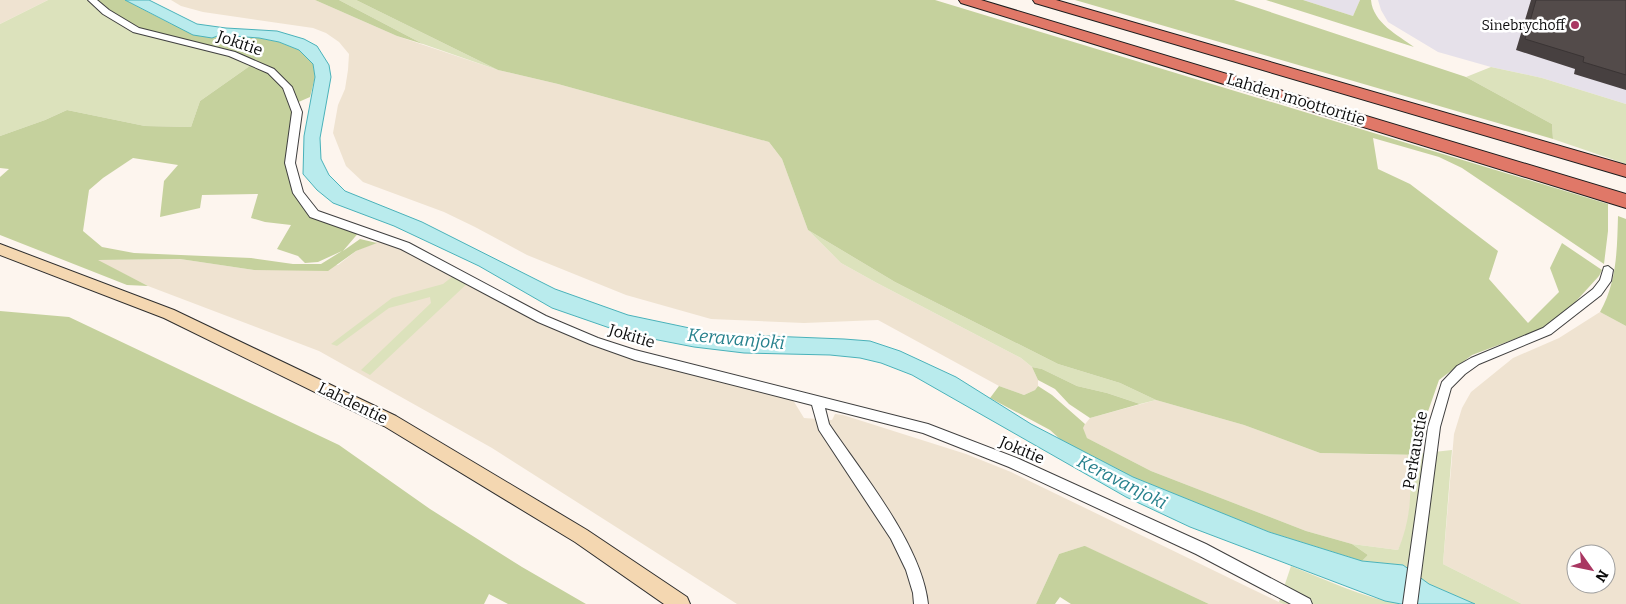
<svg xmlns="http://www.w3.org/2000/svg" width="1626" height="604" font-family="Bitter,serif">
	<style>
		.industrial { fill: #e6e1ea }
		.farmland { fill: #efe3d1; fill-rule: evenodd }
		.green { fill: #dce2bc }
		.forest { fill: #c5d19d; fill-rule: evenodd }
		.water { fill: #b9ebed; stroke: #4ab2ba }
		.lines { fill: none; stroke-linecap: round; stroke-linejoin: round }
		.street-casing { stroke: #3f3f3f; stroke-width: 2 }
		.secondary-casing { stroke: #2e2e2e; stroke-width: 2 }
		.highway-casing { stroke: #1d1d1d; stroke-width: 2 }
		.street { fill: #fff; fill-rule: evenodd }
		.secondary { fill: #f4d7b1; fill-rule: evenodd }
		.highway { fill: #e07868; fill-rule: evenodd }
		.wall { fill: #474040 }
		.building { fill: #534b4a; stroke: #3a3434 }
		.poi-dot { fill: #a93762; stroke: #fff; stroke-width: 2 }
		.labels { text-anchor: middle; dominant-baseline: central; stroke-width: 5; stroke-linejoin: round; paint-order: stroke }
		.far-poi-label { font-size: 14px; fill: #0c0c0c; stroke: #fff; text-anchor: end }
		.street-label { font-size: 16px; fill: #0c0c0c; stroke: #fff }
		.water-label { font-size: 18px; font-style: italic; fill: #27818d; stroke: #fff }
	</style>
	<rect width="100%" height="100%" fill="#fdf5ee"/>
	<path class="industrial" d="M 1303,0 L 1360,0 L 1353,16 Z
		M 1378,0 L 1626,0 L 1626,104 L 1542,78 L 1491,67 L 1438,52 L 1388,22 L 1381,10 Z"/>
	<path class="farmland" d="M 0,0 L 48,0 L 0,24 Z
		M 171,0 L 315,0 L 397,36 L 498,70 L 558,84 L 769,142 L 782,159 L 808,230 L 841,263 L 877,283 L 1021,358 L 1032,367 L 1038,380 L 1038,386 L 1035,390 L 1024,395 L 999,386 L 878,320 L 804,323 L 711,319 L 626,295 L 527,255 L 475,227 L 444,212 L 363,182 L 346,166 L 333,133 L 338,105 L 345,89 L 348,70 L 349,54 L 339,42 L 326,33 L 313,28 L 203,12 L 181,6 Z
		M 384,239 L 591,340 L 788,392 L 804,418 L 832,420 L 835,414 L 843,415 L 966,454 L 1011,472 L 1283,604 L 1209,604 L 1084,546 L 1059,554 L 1036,604 L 737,604 L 492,448 L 319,351 L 148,286 L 96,260 L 180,259 L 254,270 L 338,265 L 356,251 Z
		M 1600,312 L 1626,326 L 1626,604 L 1522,604 L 1443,564 L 1454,434 L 1462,408 L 1471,392 L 1513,358 L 1559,338 ZM 1576,554 L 1606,554 L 1606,584 L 1576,584 Z
		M 1156,400 L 1244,425 L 1320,453 L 1407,455 L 1410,473 L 1410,503 L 1407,530 L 1398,550 L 1352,544 L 1306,531 L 1151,471 L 1087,438 L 1082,428 L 1090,418 Z"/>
	<path class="green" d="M 48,0 L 92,0 L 254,63 L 200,101 L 191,127 L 145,126 L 67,110 L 45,120 L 0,136 L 0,24 Z
		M 339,0 L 356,0 L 498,70 L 423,44 Z
		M 1491,67 L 1542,78 L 1626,104 L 1626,164 L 1553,139 L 1552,124 L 1466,77 Z
		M 808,230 L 895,282 L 1058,364 L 1120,383 L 1156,400 L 1140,404 L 1107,393 L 1077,386 L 1042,369 L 1032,367 L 1021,358 L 877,283 L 841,263 Z
		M 457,273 L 471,280 L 370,375 L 361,370 L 431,303 L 430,297 L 389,308 L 337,346 L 331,344 L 392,298 L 443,284 Z
		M 1452,450 L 1443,564 L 1522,604 L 1475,604 L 1429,584 L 1403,565 L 1362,561 L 1368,555 L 1352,544 L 1398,550 C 1411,520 1413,488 1407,455 Z
		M 1291,566 C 1327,580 1363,598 1401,604 L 1283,604 L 1279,602 Z"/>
	<path class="forest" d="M 92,0 L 125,0 L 171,24 L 220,35 L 259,38 L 279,42 L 299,50 L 313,64 L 315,77 L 310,97 L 294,104 C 291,139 282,188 314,213 C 321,220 350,227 360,231 L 343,251 L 360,239 L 377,243 L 356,251 L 328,271 L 254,270 L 180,259 L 98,260 L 148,286 L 127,285 L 0,235 L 0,177 L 9,169 L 0,168 L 0,136 L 45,120 L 67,110 L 145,126 L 191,127 L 200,101 L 254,63 L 136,30 ZM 133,158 L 178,165 L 164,181 L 160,217 L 200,208 L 202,195 L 258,194 L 251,218 L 265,222 L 291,225 L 277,249 L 298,256 L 305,263 L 318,262 L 342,251 L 321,264 L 293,264 L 251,258 L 134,253 L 102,247 L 83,231 L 89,190 L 103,178 Z
		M 315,0 L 339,0 L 423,44 L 397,36 Z
		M 356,0 L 935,0 L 1608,204 L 1608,231 L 1604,264 L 1462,168 L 1439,157 L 1373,138 L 1378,169 L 1410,184 L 1498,251 L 1489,279 L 1528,323 L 1559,292 L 1550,268 L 1562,243 L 1602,270 L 1599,276 L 1568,310 L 1539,330 L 1472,355 L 1439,380 L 1425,420 L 1420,455 L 1320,453 L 1244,425 L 1156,400 L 1120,383 L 1058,364 L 895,282 L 808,230 L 782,159 L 769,142 L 558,84 L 498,70 Z
		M 1075,0 L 1234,0 L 1466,77 L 1552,124 L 1553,139 Z
		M 1266,0 L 1303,0 L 1353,16 L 1360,0 L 1371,0 C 1373,23 1398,35 1414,47 Z
		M 1618,216 L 1626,219 L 1626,326 L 1600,312 C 1617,282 1617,250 1618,216 Z
		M 0,311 L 69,317 L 339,445 L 430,509 L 522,567 L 586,604 L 508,604 L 489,594 L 484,604 L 0,604 Z
		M 1032,367 L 1042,369 L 1077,386 L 1107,393 L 1140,404 L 1090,418 L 1069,404 L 1055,389 L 1038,380 Z
		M 999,386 L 1024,395 L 1035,390 L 1038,386 L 1052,395 L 1085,424 L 1083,428 L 1087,438 L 1151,471 L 1306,531 L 1352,544 L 1368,555 L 1362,561 L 1269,532 L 1135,478 L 1061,440 L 1050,430 L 990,398 Z
		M 1084,546 L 1085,546 L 1209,604 L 1071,604 L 1060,597 L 1055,604 L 1036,604 L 1059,554 Z"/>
	<path class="water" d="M 125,0 L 149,0 L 197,24 L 226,28 L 277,31 L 304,39 L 317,46 L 329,65 L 331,77 L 320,138 L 321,159 L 329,175 L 345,191 L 422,222 L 555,289 L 628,315 L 718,334 L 844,339 L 870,341 L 900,351 L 956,377 L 1031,424 L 1133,477 L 1269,532 L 1362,561 L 1403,565 L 1429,584 L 1475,604 L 1401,604 L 1385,601 L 1190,527 L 1126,497 L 912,375 L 881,363 L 860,358 L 830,355 L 744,353 L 694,347 L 627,334 L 552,308 L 479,266 L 394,226 L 333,203 L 317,190 L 303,174 L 304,136 L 315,77 L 313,64 L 299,50 L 279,42 L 259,38 L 220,35 L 212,38 L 193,35 Z"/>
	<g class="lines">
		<defs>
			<path id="street" d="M 88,0 L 97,0 L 109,10 L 139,28 L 235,52 L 274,69 L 292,87 L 302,112 L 295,163 L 303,192 L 318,211 L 409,243 L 546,316 L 598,338 L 635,350 L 928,424 L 1019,459 L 1206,544 L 1310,599 L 1312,604 L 1291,604 L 1196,554 L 1009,467 L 923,433 L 825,408 L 829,424 C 862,473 922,545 928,604 L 914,604 L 913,593 L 906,570 L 891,539 L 819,430 L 812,405 L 635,360 L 590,344 L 538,322 L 401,249 L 310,217 L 293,193 L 285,163 L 292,112 L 283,88 L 268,73 L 229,56 L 133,32 L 103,14 Z
				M 1608,266 L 1613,270 L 1611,281 L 1601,295 L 1551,334 L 1479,364 L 1465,374 L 1451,388 L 1440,427 L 1417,604 L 1403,604 L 1428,427 L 1442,382 L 1457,366 L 1471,358 L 1543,328 L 1593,289 L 1600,280 L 1604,267 Z"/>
			<path id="secondary" d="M 0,244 L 174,310 L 396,416 L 587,530 L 687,597 L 690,604 L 664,604 L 575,542 L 384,426 L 164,318 L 0,255 Z"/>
			<path id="highway" d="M 959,0 L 981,0 L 1626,194 L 1626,208 L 961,3 Z
				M 1033,0 L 1056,0 L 1626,165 L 1626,177 L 1035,3 Z"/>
		</defs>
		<use href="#street" class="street-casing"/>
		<use href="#secondary" class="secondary-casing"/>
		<use href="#highway" class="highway-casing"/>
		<use href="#street" class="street"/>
		<use href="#secondary" class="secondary"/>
		<use href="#highway" class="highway"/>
	</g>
	<path class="wall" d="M 1531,0 L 1626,0 L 1626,90 L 1574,74 L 1575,69 L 1516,50 Z"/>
	<path class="building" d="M 1536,0 L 1626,0 L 1626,75 L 1583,62 L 1584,57 L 1525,39 Z"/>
	<circle class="poi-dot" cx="1575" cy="25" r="5"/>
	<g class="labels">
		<g class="far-poi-label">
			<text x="1565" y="25">Sinebrychoff</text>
		</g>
		<g class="street-label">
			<text transform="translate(240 43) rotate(19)">Jokitie</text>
			<text transform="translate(1296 99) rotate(17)">Lahden moottoritie</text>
			<text transform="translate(632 336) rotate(17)">Jokitie</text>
			<text transform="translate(353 403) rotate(26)">Lahdentie</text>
			<text transform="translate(1022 450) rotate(23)">Jokitie</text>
			<text transform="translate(1415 450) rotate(-80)">Perkaustie</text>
		</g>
		<g class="water-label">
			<text transform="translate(736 339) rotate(5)">Keravanjoki</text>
			<text transform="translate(1122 482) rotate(27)">Keravanjoki</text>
		</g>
	</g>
	<g transform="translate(1591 569) rotate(123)"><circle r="24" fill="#ffffff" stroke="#9e9e9e"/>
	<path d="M0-4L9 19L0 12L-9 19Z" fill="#a93762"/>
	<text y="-8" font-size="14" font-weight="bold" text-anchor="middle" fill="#0c0c0c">N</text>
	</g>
</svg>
